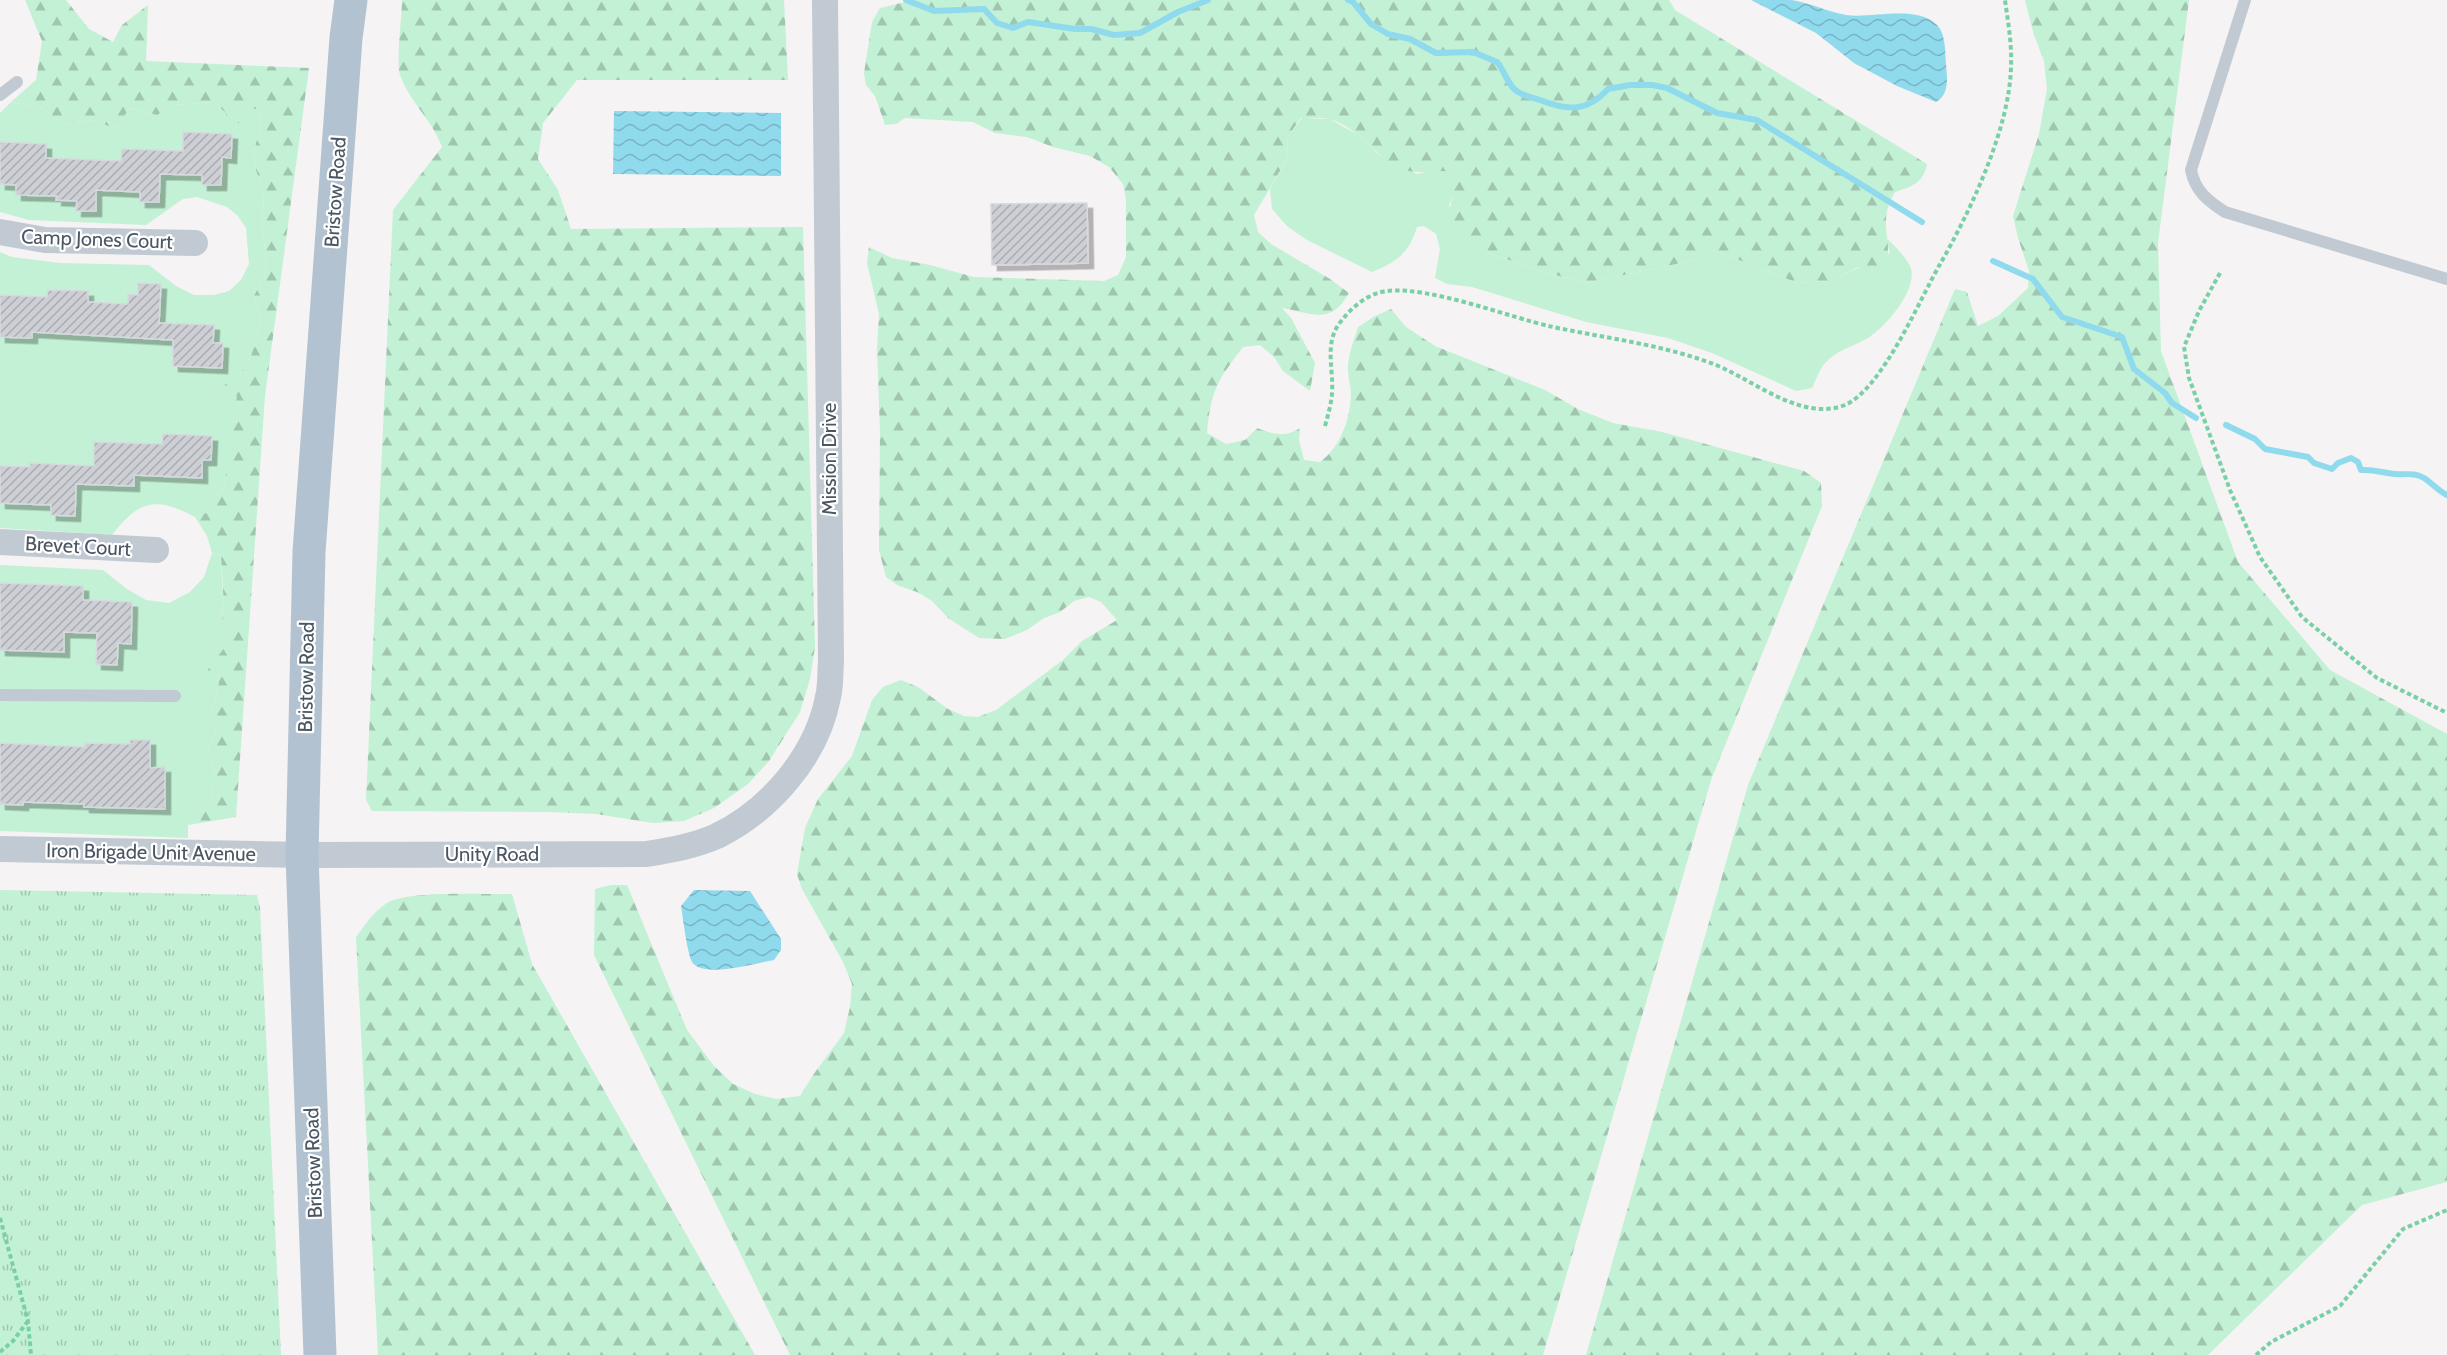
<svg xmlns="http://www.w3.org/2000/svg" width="2447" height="1355" font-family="Cabin,sans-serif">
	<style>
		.grass { fill: #c3f1d5 }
		.forest { fill: url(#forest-firs) }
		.park { fill: url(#park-tufts) }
		.water { fill: url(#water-waves) }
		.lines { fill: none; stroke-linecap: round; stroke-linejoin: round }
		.stream { stroke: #90daee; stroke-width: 6 }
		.building { fill: url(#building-hatch); stroke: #d7d9de; stroke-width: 1.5; filter: url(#shadow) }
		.path { stroke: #7ad0a6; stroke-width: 4; stroke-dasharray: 4.5 3; stroke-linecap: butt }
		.service { stroke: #c1cad2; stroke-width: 12 }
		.minor { stroke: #c1cad2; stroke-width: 26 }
		.primary { stroke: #b3c2d1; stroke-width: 33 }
		.labels { text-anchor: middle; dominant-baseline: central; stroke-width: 4.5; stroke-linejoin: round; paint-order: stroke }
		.street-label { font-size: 20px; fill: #4a5661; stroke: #fff }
	</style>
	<defs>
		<pattern id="forest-firs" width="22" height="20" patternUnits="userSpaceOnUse" patternTransform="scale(1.5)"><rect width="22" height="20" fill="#c3f1d5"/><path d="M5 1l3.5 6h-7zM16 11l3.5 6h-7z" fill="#a0c6b0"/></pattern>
		<pattern id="park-tufts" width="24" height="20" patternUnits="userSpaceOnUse" patternTransform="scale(1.5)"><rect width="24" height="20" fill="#c3f1d5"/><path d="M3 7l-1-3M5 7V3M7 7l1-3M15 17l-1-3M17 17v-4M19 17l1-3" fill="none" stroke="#a0c6b0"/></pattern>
		<pattern id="water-waves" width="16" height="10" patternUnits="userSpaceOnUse" patternTransform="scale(1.5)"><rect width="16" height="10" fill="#90daee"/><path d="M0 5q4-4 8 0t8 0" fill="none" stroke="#78b4c4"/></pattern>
		<pattern id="building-hatch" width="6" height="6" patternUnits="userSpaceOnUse" patternTransform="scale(1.5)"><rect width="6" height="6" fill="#cdcfd5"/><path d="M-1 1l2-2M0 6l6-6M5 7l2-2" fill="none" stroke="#a8abb0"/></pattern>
		<filter id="shadow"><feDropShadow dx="5.5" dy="5.5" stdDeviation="0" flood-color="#0004"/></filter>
	</defs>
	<rect width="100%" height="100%" fill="#f5f3f3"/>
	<path class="grass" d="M 11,102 L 44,109 L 62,124 L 92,120 L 117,129 L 129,108 L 157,115 L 174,105 L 214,102 L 227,113 L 227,125 L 246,109 L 261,108 L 260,128 L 254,151 L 256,170 L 264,195 L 262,224 L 267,269 L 254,296 L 261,321 L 251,356 L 239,376 L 210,394 L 229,393 L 238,396 L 224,487 L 213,499 L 209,512 L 195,517 C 156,496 139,500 112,535 L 0,528 L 0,252 L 12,257 L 60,263 L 149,265 L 176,286 L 194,295 L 214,295 L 229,291 L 241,280 L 249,264 L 246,228 L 238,216 L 227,207 L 197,197 L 183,199 L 146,225 L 29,220 L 0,212 L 0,113 Z
		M 1302,118 L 1330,119 L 1358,135 L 1379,155 L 1417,174 L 1436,169 L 1452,172 L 1456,185 L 1449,206 L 1486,252 L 1544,272 L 1586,283 L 1695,260 L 1713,250 L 1798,283 L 1830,281 L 1890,253 L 1886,238 C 1895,246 1904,255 1910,266 C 1920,287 1886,327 1868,338 C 1853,347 1838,349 1825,363 C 1819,370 1816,380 1812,388 L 1796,391 L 1712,353 L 1668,338 L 1586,322 L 1472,287 L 1447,284 L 1435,278 L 1440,249 L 1436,234 L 1424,226 L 1417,227 C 1409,253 1397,262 1372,272 L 1307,240 L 1287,226 L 1272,209 L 1270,189 L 1287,159 L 1288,136 Z
		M 212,553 L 221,556 C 221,577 225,597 222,618 L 230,625 L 224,648 L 208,671 L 219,683 L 213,708 L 207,721 L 216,731 L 208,749 L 215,771 L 209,811 L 188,814 L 188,838 L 0,831 L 0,565 L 103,570 L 127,589 L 146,600 L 169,603 L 190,592 L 204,577 Z"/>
	<path class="forest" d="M 25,0 L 66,0 L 89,29 L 113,42 L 122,25 L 148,5 L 146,61 L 309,68 L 265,396 L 236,817 L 188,825 L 188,814 L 209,810 L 215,771 L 208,749 L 216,731 L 207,721 L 213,708 L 219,683 L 207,671 L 224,648 L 229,625 L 222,618 C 225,597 222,577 221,556 L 212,553 L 207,536 L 195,517 L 209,512 L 213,499 L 224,487 L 237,396 L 229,393 L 219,407 L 210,394 L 239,376 L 251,356 L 261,321 L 254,296 L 267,269 L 262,224 L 264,195 L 256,170 L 254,151 L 260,128 L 261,109 L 246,109 L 239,123 L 226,125 L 226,113 L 214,102 L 174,105 L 157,115 L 129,108 L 117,129 L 92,120 L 62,124 L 44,109 L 11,102 L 36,80 L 42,41 Z
		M 402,0 L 784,0 L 788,80 L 577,80 L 543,123 L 538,159 L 558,190 L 571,229 L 803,227 L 815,647 L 810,679 L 800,712 L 769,761 L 748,784 L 714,808 L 684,821 L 653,823 L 596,814 L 551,812 L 372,811 L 366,800 L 393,210 L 442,147 C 433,121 409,101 400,75 C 396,64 402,15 402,0 Z
		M 905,0 L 1669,0 L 1675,10 L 1927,164 C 1924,182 1912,187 1895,192 C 1876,224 1894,239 1886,270 L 1858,267 L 1831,281 L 1798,283 L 1713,250 L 1695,260 L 1586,283 L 1544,272 L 1486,252 L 1461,238 L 1448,223 C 1449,205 1457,189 1452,172 C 1430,168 1419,177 1398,167 C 1373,155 1357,126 1329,119 C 1321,117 1310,118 1301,118 L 1288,136 L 1287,159 L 1254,215 L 1258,232 L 1271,244 L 1330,279 L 1349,293 C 1330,326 1312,313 1282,308 L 1291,318 L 1315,363 L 1310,391 L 1283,371 L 1274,357 L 1260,345 L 1243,347 C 1217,381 1211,390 1207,433 L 1226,444 L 1245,440 L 1257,428 C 1273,434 1285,438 1300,428 L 1299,440 L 1304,460 L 1320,462 C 1341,447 1351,417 1351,392 C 1350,384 1348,376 1348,368 C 1348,355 1354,340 1358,327 L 1375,316 L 1391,309 L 1406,327 L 1435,346 L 1545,390 L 1578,409 L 1613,423 L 1662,432 L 1804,471 L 1821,483 L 1822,506 L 1711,780 L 1543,1355 L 790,1355 L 594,955 L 595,889 L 611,885 L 627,885 L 687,1030 L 714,1066 L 733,1084 L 755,1094 L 776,1099 L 800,1096 L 813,1075 L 844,1033 L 850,1007 L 852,984 L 843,962 L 802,889 L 797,874 L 805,828 L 818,799 L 852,756 L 872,700 L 883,687 L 901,680 L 918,687 L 948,709 L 964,716 L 978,717 L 996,710 L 1063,660 L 1082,641 L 1117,620 L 1101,602 L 1089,597 L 1074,601 L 1060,612 L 1044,618 L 1027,630 L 1005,639 L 979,638 L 948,618 L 932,601 L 917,592 L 899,586 L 886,577 L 879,550 L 880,432 L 877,349 L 879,314 L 867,263 L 869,247 L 892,258 L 930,265 L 974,277 L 1104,281 L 1118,275 L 1126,257 L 1126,199 L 1123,184 L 1109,167 L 1090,156 L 1053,147 L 1027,137 L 995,133 L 973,122 L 905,118 L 896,124 L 885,125 L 875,96 L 866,85 L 864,73 L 872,22 L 880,8 L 905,2 Z
		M 2025,0 L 2189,0 L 2158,243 L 2161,351 L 2238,562 L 2330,670 L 2447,734 L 2447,1182 L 2362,1205 L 2208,1355 L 1586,1355 L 1748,785 L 1955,289 L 1967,292 L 1978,326 L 1998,316 L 2028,288 L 2029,271 L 2018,238 L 2013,216 L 2039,134 L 2047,89 L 2044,61 L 2034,35 Z
		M 512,894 L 532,964 L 755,1355 L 378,1355 L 356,937 C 366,924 373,912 387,903 C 409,890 484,895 512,894 Z"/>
	<path class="park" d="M 0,890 L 257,895 L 260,908 L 281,1355 L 0,1355 Z"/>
	<path class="water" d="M 1751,0 C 1764,0 1779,0 1792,0 C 1811,3 1828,12 1846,15 C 1871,19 1916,4 1937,25 C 1946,34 1945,52 1946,64 C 1947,78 1950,94 1936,102 L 1897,86 L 1854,63 L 1816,33 Z
		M 614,111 L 781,113 L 781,176 L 613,174 Z
		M 694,890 L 750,891 L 781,939 L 781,950 L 774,960 C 756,963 703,979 692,962 C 687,952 683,918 681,906 Z"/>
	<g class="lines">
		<path class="stream" d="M 906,0 L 934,11 L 984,9 L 997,23 L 1013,28 L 1028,22 L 1075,29 L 1091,29 L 1114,35 L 1140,33 L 1178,12 L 1208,0
			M 1348,0 L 1353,2 L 1371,24 L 1388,34 L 1410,39 L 1436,53 L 1473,52 L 1497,62 C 1505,71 1507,85 1518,92 C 1524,96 1534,98 1540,100 C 1568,111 1587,112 1608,89 L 1630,85 L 1652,85 L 1667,88 L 1717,113 L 1757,120 L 1922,222
			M 1993,261 L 2033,279 L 2062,317 L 2122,337 L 2134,369 L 2165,393 L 2172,403 L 2196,418
			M 2226,425 L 2255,439 L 2265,449 L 2308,457 L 2314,463 L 2332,469 L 2338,463 L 2351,458 L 2358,462 L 2361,470 C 2374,469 2383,473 2395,474 C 2406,475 2414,472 2424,478 C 2432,483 2438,491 2447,495"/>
	</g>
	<path class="building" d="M 183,132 L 232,134 L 231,158 L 222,157 L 221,185 L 202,185 L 202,175 L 160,174 L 159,202 L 140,202 L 140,192 L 96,190 L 96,211 L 76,211 L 77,201 L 56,200 L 57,196 L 16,195 L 16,185 L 0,184 L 0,142 L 46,144 L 46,158 L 121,161 L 122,149 L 183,151 Z
		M 1087,203 L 1088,263 L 992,265 L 991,204 Z
		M 138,283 L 161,284 L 159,323 L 214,325 L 213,343 L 223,343 L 222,368 L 173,366 L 173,340 L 32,332 L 32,338 L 0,337 L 0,295 L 47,297 L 48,290 L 88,291 L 88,302 L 128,304 L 128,294 L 138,295 Z
		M 163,434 L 212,436 L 211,460 L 202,460 L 202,478 L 134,475 L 134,486 L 76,484 L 75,516 L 51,515 L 51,505 L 0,503 L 0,466 L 30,467 L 30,463 L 94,466 L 94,442 L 162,444 Z
		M 0,583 L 83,586 L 83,600 L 132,602 L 131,644 L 118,643 L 117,665 L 96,664 L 97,633 L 64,632 L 64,652 L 0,650 Z
		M 130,740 L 150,740 L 150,768 L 165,767 L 165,809 L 84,807 L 84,804 L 23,802 L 23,805 L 0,804 L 0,743 L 85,747 L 85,743 L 130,744 Z"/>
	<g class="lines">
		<path class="path" d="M 2220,273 L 2199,311 L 2184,347 L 2189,378 L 2230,490 L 2260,557 L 2302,617 L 2377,678 L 2447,713
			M 1325,426 C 1328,415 1331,405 1332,394 C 1334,368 1323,342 1342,320 C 1353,306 1369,293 1387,291 C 1430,286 1508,317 1553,327 C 1605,338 1658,344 1708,362 C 1750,376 1799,423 1845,405 C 1882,389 1919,301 1939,266 C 1970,212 2010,128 2011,66 C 2012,44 2008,22 2005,0
			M 0,1218 L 28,1321 L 31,1355
			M 0,1352 L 13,1341 L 28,1321
			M 2256,1355 L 2271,1342 L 2340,1306 L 2403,1229 L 2447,1210"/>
		<path class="service" d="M 2245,0 L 2191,170 C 2195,191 2208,201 2225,212 L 2447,279
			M 0,95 L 17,82
			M 0,695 L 175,696"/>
		<path class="minor" d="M 0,232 L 45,240 L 195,243
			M 0,542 L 156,550
			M 0,849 L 302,855 L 646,854 C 670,850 695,846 717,836 C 770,810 817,756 828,697 C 831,686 830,673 831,661 L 825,0"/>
		<path class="primary" d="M 320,1355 L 302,855 L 309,552 L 346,38 L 351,0"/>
	</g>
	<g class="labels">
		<g class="street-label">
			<text transform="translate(335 192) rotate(-86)">Bristow Road</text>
			<text transform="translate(97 239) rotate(2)">Camp Jones Court</text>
			<text transform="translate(829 459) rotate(-90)">Mission Drive</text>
			<text transform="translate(78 546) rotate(3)">Brevet Court</text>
			<text transform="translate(306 677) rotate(-89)">Bristow Road</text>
			<text transform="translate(151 852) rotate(1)">Iron Brigade Unit Avenue</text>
			<text x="492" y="854">Unity Road</text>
			<text transform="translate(313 1163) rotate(-92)">Bristow Road</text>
		</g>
	</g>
</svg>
